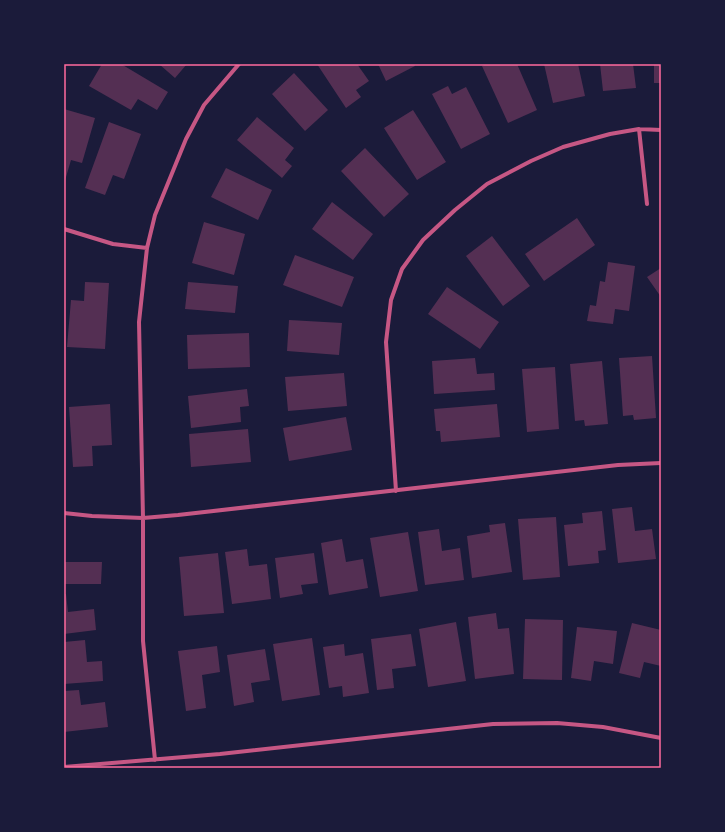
<svg xmlns="http://www.w3.org/2000/svg" width="725" height="832" font-family="Poppins,sans-serif">
	<style>
		.building { fill: #542f53 }
		.lines { fill: none; stroke-linecap: round; stroke-linejoin: round }
		.minor { stroke: #c65784; stroke-width: 4 }
		.neatline { fill: none; stroke: #ff6b9d; stroke-width: 1.5 }
	</style>
	<rect width="100%" height="100%" fill="#1b1b3a"/>
	<path class="building" d="M 102,64 L 121,64 L 168,92 L 157,110 L 138,99 L 131,110 L 89,86 Z
		M 159,64 L 187,64 L 175,78 Z
		M 317,64 L 357,64 L 369,81 L 356,90 L 361,97 L 346,108 Z
		M 378,64 L 414,64 L 415,66 L 386,81 Z
		M 487,64 L 517,64 L 537,110 L 508,123 L 482,66 Z
		M 544,64 L 578,64 L 585,96 L 553,103 Z
		M 600,64 L 633,64 L 636,88 L 603,91 Z
		M 654,64 L 661,64 L 661,83 L 654,83 Z
		M 294,73 L 328,110 L 305,131 L 272,94 Z
		M 448,86 L 452,94 L 466,87 L 490,134 L 461,149 L 432,94 Z
		M 64,109 L 95,118 L 82,163 L 71,160 L 64,184 Z
		M 413,110 L 446,162 L 417,180 L 384,128 Z
		M 257,117 L 294,148 L 285,160 L 292,166 L 282,178 L 237,140 Z
		M 109,122 L 141,134 L 124,179 L 113,175 L 105,195 L 85,188 Z
		M 365,148 L 409,194 L 384,217 L 341,171 Z
		M 226,168 L 272,190 L 258,220 L 211,197 Z
		M 332,202 L 373,234 L 353,260 L 312,229 Z
		M 577,218 L 595,245 L 544,281 L 525,254 Z
		M 204,222 L 245,234 L 234,275 L 192,263 Z
		M 492,236 L 530,286 L 503,306 L 466,256 Z
		M 295,255 L 354,277 L 342,307 L 283,285 Z
		M 608,262 L 635,266 L 629,311 L 615,309 L 613,324 L 587,321 L 590,305 L 596,306 L 600,281 L 605,282 Z
		M 661,268 L 661,297 L 647,277 Z
		M 85,282 L 109,283 L 105,349 L 67,347 L 71,300 L 84,301 Z
		M 188,282 L 238,286 L 235,313 L 185,309 Z
		M 447,287 L 499,322 L 480,349 L 428,314 Z
		M 289,320 L 342,323 L 339,355 L 287,351 Z
		M 249,333 L 250,367 L 188,369 L 187,335 Z
		M 652,356 L 656,418 L 634,420 L 633,415 L 623,416 L 619,358 Z
		M 475,358 L 477,374 L 494,373 L 495,390 L 434,394 L 432,361 Z
		M 602,361 L 608,424 L 585,426 L 584,420 L 575,421 L 570,364 Z
		M 555,367 L 559,429 L 527,432 L 522,369 Z
		M 344,373 L 347,406 L 288,411 L 285,377 Z
		M 247,389 L 249,406 L 240,407 L 241,422 L 191,428 L 188,396 Z
		M 110,404 L 112,445 L 92,446 L 93,466 L 73,467 L 69,407 Z
		M 497,404 L 500,437 L 441,442 L 440,431 L 436,431 L 434,409 Z
		M 346,417 L 352,450 L 289,461 L 283,428 Z
		M 248,429 L 251,462 L 191,467 L 189,434 Z
		M 632,507 L 635,531 L 652,529 L 656,559 L 618,563 L 612,509 Z
		M 602,511 L 606,550 L 598,551 L 599,563 L 568,566 L 564,525 L 583,523 L 582,513 Z
		M 556,517 L 560,577 L 523,580 L 518,519 Z
		M 505,523 L 512,572 L 472,578 L 467,536 L 490,532 L 489,525 Z
		M 439,529 L 442,551 L 460,548 L 464,580 L 425,585 L 418,532 Z
		M 408,532 L 418,591 L 380,597 L 370,538 Z
		M 342,539 L 346,562 L 363,559 L 368,588 L 329,595 L 321,543 Z
		M 247,549 L 249,566 L 267,564 L 271,599 L 232,604 L 225,552 Z
		M 218,553 L 224,613 L 184,616 L 179,557 Z
		M 314,553 L 318,583 L 301,585 L 303,594 L 280,598 L 275,558 Z
		M 64,562 L 102,562 L 101,584 L 64,584 Z
		M 64,594 L 66,594 L 68,612 L 94,609 L 96,630 L 64,634 Z
		M 496,613 L 498,629 L 509,628 L 514,674 L 475,679 L 468,617 Z
		M 525,619 L 563,620 L 562,680 L 523,679 Z
		M 456,622 L 466,681 L 428,687 L 419,629 Z
		M 632,623 L 661,630 L 661,666 L 644,662 L 640,678 L 619,673 Z
		M 577,627 L 617,631 L 613,664 L 594,661 L 591,681 L 571,678 Z
		M 411,634 L 416,666 L 392,669 L 394,688 L 377,690 L 371,639 Z
		M 312,638 L 320,695 L 282,701 L 273,644 Z
		M 85,640 L 87,662 L 102,661 L 103,681 L 64,684 L 64,642 Z
		M 344,644 L 345,656 L 363,653 L 369,693 L 343,697 L 342,686 L 329,688 L 323,647 Z
		M 217,646 L 220,672 L 202,675 L 206,708 L 186,711 L 178,651 Z
		M 265,649 L 270,680 L 251,683 L 254,702 L 234,706 L 227,655 Z
		M 79,690 L 81,705 L 105,702 L 108,727 L 64,732 L 64,691 Z"/>
	<g class="lines">
		<path class="minor" d="M 639,129 L 647,204
			M 64,229 L 113,244 L 147,248
			M 396,491 L 386,342 L 391,300 L 402,269 L 423,240 L 455,210 L 487,184 L 531,161 L 563,147 L 610,134 L 639,129 L 661,130
			M 64,513 L 92,516 L 143,518 L 178,515 L 618,465 L 661,463
			M 155,760 L 143,641 L 143,518 L 139,322 L 147,248 L 155,215 L 186,139 L 204,105 L 239,64
			M 64,767 L 220,754 L 493,724 L 557,723 L 603,727 L 661,738"/>
	</g>
	<rect width="725" height="832" fill="none" stroke="#1b1b3a" stroke-width="130"/>
	<rect x="65" y="65" width="595" height="702" class="neatline"/>
</svg>
